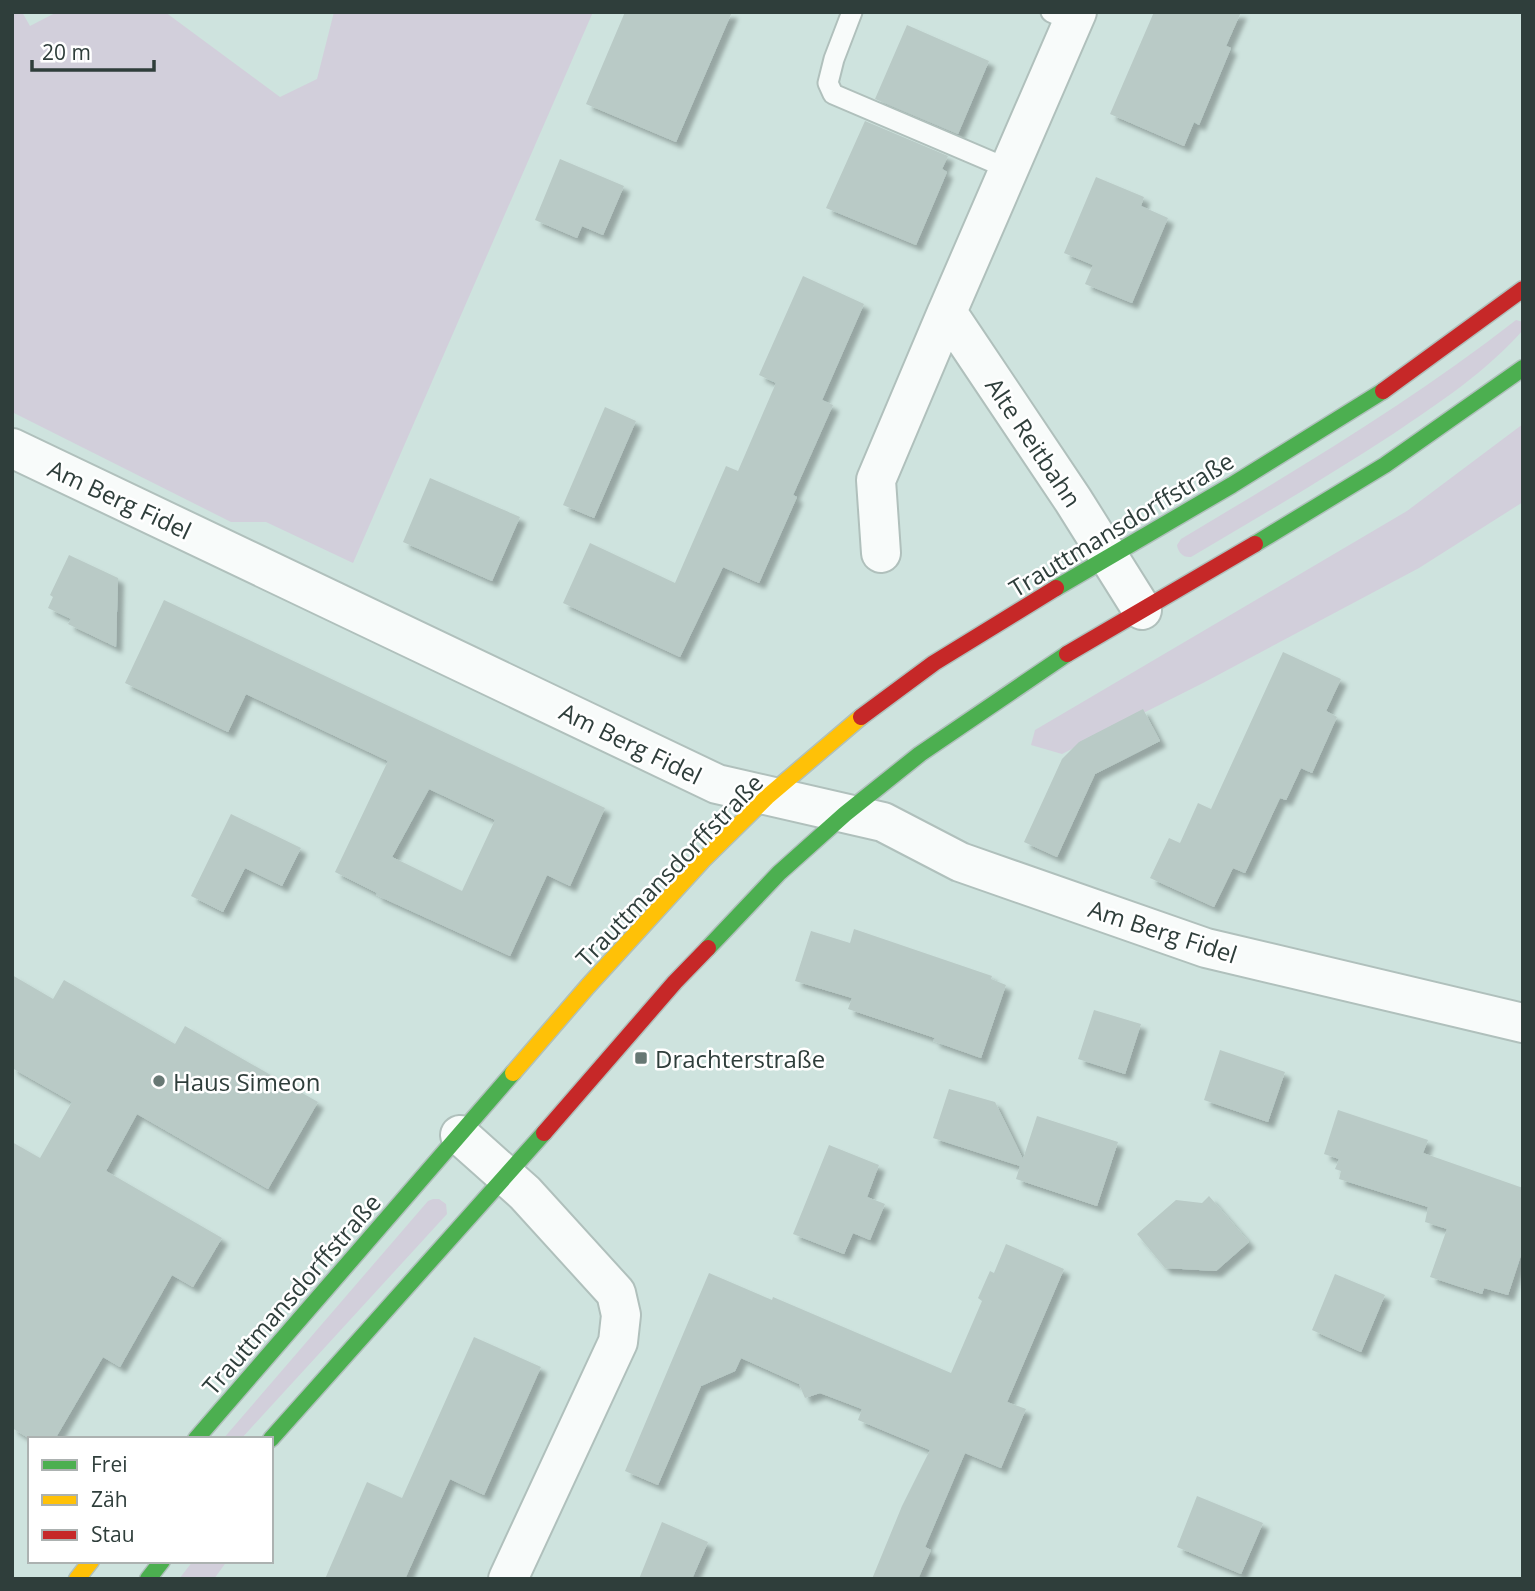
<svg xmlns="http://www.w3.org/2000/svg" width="1535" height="1591" font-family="'Open Sans',sans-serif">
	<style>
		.green { fill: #d2cfdb }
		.building { fill: #b9cac6; fill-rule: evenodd; filter: url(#shadow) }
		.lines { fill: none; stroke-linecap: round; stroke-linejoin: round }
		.lane-casing { stroke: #b0c0bc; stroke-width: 23 }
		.street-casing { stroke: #b0c0bc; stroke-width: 42 }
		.fast-casing { stroke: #b0c0bc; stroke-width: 19 }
		.slow-casing { stroke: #b0c0bc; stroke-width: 19 }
		.jam-casing { stroke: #b0c0bc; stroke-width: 19 }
		.lane { stroke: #f8fbfa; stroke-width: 19 }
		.street { stroke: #f8fbfa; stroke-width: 38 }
		.fast { stroke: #4caf50; stroke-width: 16 }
		.slow { stroke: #ffc107; stroke-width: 16 }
		.jam { stroke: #c62828; stroke-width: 16 }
		.poi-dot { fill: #677874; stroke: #fff; stroke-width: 2.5 }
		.labels { text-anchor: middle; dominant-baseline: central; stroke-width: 5; stroke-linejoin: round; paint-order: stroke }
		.street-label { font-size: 24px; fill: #2f3e3b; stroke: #fff }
		.poi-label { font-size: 24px; fill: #2f3e3b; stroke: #fff; text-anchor: start }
	</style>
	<defs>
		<filter id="shadow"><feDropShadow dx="6" dy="6" stdDeviation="2" flood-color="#0004"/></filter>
	</defs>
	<rect width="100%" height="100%" fill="#cee3de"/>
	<path class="green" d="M 12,12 L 22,12 L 30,26 L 57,12 L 165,12 L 280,97 L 317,79 L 334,12 L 593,12 L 353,563 L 266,522 L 231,522 L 12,412 Z
		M 1516,320 L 1523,322 L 1523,330 C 1486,372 1439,403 1393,434 C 1327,477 1259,517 1191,557 C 1183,558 1178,552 1177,545 L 1181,539 C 1296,470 1411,402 1516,320 Z
		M 1523,424 L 1523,502 L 1419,568 L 1203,683 L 1062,754 L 1031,745 L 1035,730 L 1407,511 Z
		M 433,1199 L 439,1199 L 446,1204 L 447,1214 L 241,1439 L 223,1439 L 428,1201 Z
		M 193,1561 L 227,1561 L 214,1579 L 179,1579 Z"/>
	<path class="building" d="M 625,12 L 732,12 L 676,142 L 586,104 Z
		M 1154,12 L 1241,12 L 1226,46 L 1231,48 L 1199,125 L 1194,122 L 1184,146 L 1110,114 Z
		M 907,25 L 989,61 L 958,134 L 875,99 Z
		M 865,121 L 948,156 L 942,169 L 947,172 L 916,245 L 826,208 Z
		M 560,159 L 624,186 L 603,235 L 582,226 L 577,238 L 535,220 Z
		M 1096,177 L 1144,197 L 1141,206 L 1168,218 L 1132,303 L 1085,284 L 1093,265 L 1064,253 Z
		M 803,276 L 864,304 L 822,400 L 833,405 L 793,495 L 797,497 L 759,583 L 723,567 L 680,657 L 563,603 L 590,543 L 675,583 L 726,466 L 738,471 L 776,383 L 759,375 Z
		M 605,407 L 636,421 L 594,518 L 563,505 Z
		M 430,478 L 520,517 L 492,581 L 403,542 Z
		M 69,555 L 118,578 L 116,647 L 68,624 L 71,619 L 48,608 L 53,597 L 50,595 Z
		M 164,600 L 605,808 L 570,886 L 547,875 L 510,956 L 376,895 L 377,893 L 335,872 L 388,761 L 246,694 L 228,732 L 125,683 ZM 429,789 L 495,820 L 462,891 L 392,857 Z
		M 1283,652 L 1341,679 L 1326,711 L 1337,717 L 1312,773 L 1301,768 L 1286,800 L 1280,798 L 1245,873 L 1233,868 L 1214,907 L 1150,878 L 1169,838 L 1180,843 L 1198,803 L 1211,809 Z
		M 1143,709 L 1160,741 L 1095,774 L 1057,857 L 1024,842 L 1062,759 L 1079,742 Z
		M 231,814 L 301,848 L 282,886 L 245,868 L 223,912 L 191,896 Z
		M 854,929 L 992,976 L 991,979 L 1006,985 L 981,1058 L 933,1041 L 935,1038 L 848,1009 L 852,998 L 795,981 L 811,931 L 850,943 Z
		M 12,975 L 53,999 L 64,980 L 175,1044 L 185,1026 L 318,1102 L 268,1189 L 137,1114 L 106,1171 L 222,1238 L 193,1287 L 172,1275 L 120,1367 L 103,1357 L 55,1439 L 30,1439 L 12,1428 L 12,1142 L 40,1158 L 72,1102 L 12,1068 Z
		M 1094,1010 L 1141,1024 L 1125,1074 L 1078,1059 Z
		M 1220,1050 L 1285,1072 L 1268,1122 L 1204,1100 Z
		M 949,1089 L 995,1102 L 1023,1159 L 1037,1116 L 1118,1142 L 1097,1206 L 1016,1179 L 1020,1166 L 933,1138 Z
		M 1338,1110 L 1428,1140 L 1423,1153 L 1523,1188 L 1523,1249 L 1508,1295 L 1484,1288 L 1482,1294 L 1430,1277 L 1447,1229 L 1425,1222 L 1428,1207 L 1339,1179 L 1341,1171 L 1335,1169 L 1339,1159 L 1324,1154 Z
		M 829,1145 L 879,1165 L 867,1197 L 885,1204 L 870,1240 L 853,1233 L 844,1254 L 793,1234 Z
		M 1209,1196 L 1249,1242 L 1216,1271 L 1165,1268 L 1137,1234 L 1176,1200 L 1202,1203 Z
		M 1006,1244 L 1064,1269 L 1007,1402 L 1026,1409 L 1001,1468 L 965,1453 L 925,1547 L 931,1550 L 918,1579 L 872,1579 L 902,1506 L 930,1450 L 858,1420 L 862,1409 L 820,1393 L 805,1398 L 799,1384 L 741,1358 L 735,1371 L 701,1386 L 658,1485 L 625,1471 L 709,1273 L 772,1300 L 773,1297 L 951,1373 L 982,1301 L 978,1298 L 990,1271 L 994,1273 Z
		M 1335,1274 L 1385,1295 L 1361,1352 L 1312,1330 Z
		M 474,1337 L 541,1367 L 484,1495 L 450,1479 L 405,1579 L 325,1579 L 367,1482 L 402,1498 Z
		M 1197,1496 L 1263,1523 L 1241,1574 L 1177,1547 Z
		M 662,1522 L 708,1542 L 692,1579 L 639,1579 Z"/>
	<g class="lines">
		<defs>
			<path id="lane" d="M 852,12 L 834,59 L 828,83 L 833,94 L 1009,169
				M 1051,12 L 1073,22"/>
			<path id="street" d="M 1077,12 L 947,312 L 1073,500 L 1142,610
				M 12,448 L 717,784 L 883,822 L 960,862 L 1206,948 L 1523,1023
				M 881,553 L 876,480 L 947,312
				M 460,1135 L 525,1193 L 616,1293 L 621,1315 L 618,1342 L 508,1579"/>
			<path id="fast" d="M 1255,544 L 1385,465 L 1523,368
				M 1056,588 L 1232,485 L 1383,391
				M 708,948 L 779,873 L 845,814 L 920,754 L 1067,654
				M 196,1439 L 513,1073
				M 271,1439 L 544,1133
				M 148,1579 L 162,1561"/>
			<path id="slow" d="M 513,1073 L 588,986 L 703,860 L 767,797 L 861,717
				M 77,1579 L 91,1561"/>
			<path id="jam" d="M 1383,391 L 1523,289
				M 1067,654 L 1255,544
				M 861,717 L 934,663 L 1056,588
				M 544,1133 L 675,982 L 708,948"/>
		</defs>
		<use href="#lane" class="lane-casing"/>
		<use href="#street" class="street-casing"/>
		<use href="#fast" class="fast-casing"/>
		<use href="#slow" class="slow-casing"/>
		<use href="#jam" class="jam-casing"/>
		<use href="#lane" class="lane"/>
		<use href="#street" class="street"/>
		<use href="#fast" class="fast"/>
		<use href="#slow" class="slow"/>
		<use href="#jam" class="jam"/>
	</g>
	<g class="poi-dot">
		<rect x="634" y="1051" width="14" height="14" rx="3.5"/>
		<circle cx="159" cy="1081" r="7"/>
	</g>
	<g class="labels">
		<g class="street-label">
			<text transform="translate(1034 442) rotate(56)">Alte Reitbahn</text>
			<text transform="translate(120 499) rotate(25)">Am Berg Fidel</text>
			<text transform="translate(1121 524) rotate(-31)">Trauttmansdorffstraße</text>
			<text transform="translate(631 743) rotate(26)">Am Berg Fidel</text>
			<text transform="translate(669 870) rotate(-46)">Trauttmansdorffstraße</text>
			<text transform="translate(1163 931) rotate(18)">Am Berg Fidel</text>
			<text transform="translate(291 1294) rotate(-49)">Trauttmansdorffstraße</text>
		</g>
		<g class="poi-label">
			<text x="655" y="1058">Drachterstraße</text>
			<text x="173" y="1081">Haus Simeon</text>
		</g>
	</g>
	<rect width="1535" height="1591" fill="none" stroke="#2f3e3b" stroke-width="28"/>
	<rect x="28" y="1437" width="245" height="126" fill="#ffffff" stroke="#acb2b1" stroke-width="2"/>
	<rect x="42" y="1460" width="35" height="10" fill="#4caf50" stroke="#acb2b1" stroke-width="2"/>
	<text x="91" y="1472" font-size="21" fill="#2f3e3b">Frei</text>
	<rect x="42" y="1495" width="35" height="10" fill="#ffc107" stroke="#acb2b1" stroke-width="2"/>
	<text x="91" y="1507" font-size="21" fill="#2f3e3b">Zäh</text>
	<rect x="42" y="1530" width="35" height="10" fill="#c62828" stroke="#acb2b1" stroke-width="2"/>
	<text x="91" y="1542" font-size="21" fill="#2f3e3b">Stau</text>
	<path d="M32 60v10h122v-10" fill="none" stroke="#2f3e3b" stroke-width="3.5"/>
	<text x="42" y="60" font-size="21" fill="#2f3e3b" stroke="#ffffff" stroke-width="5" paint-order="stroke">20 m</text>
</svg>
